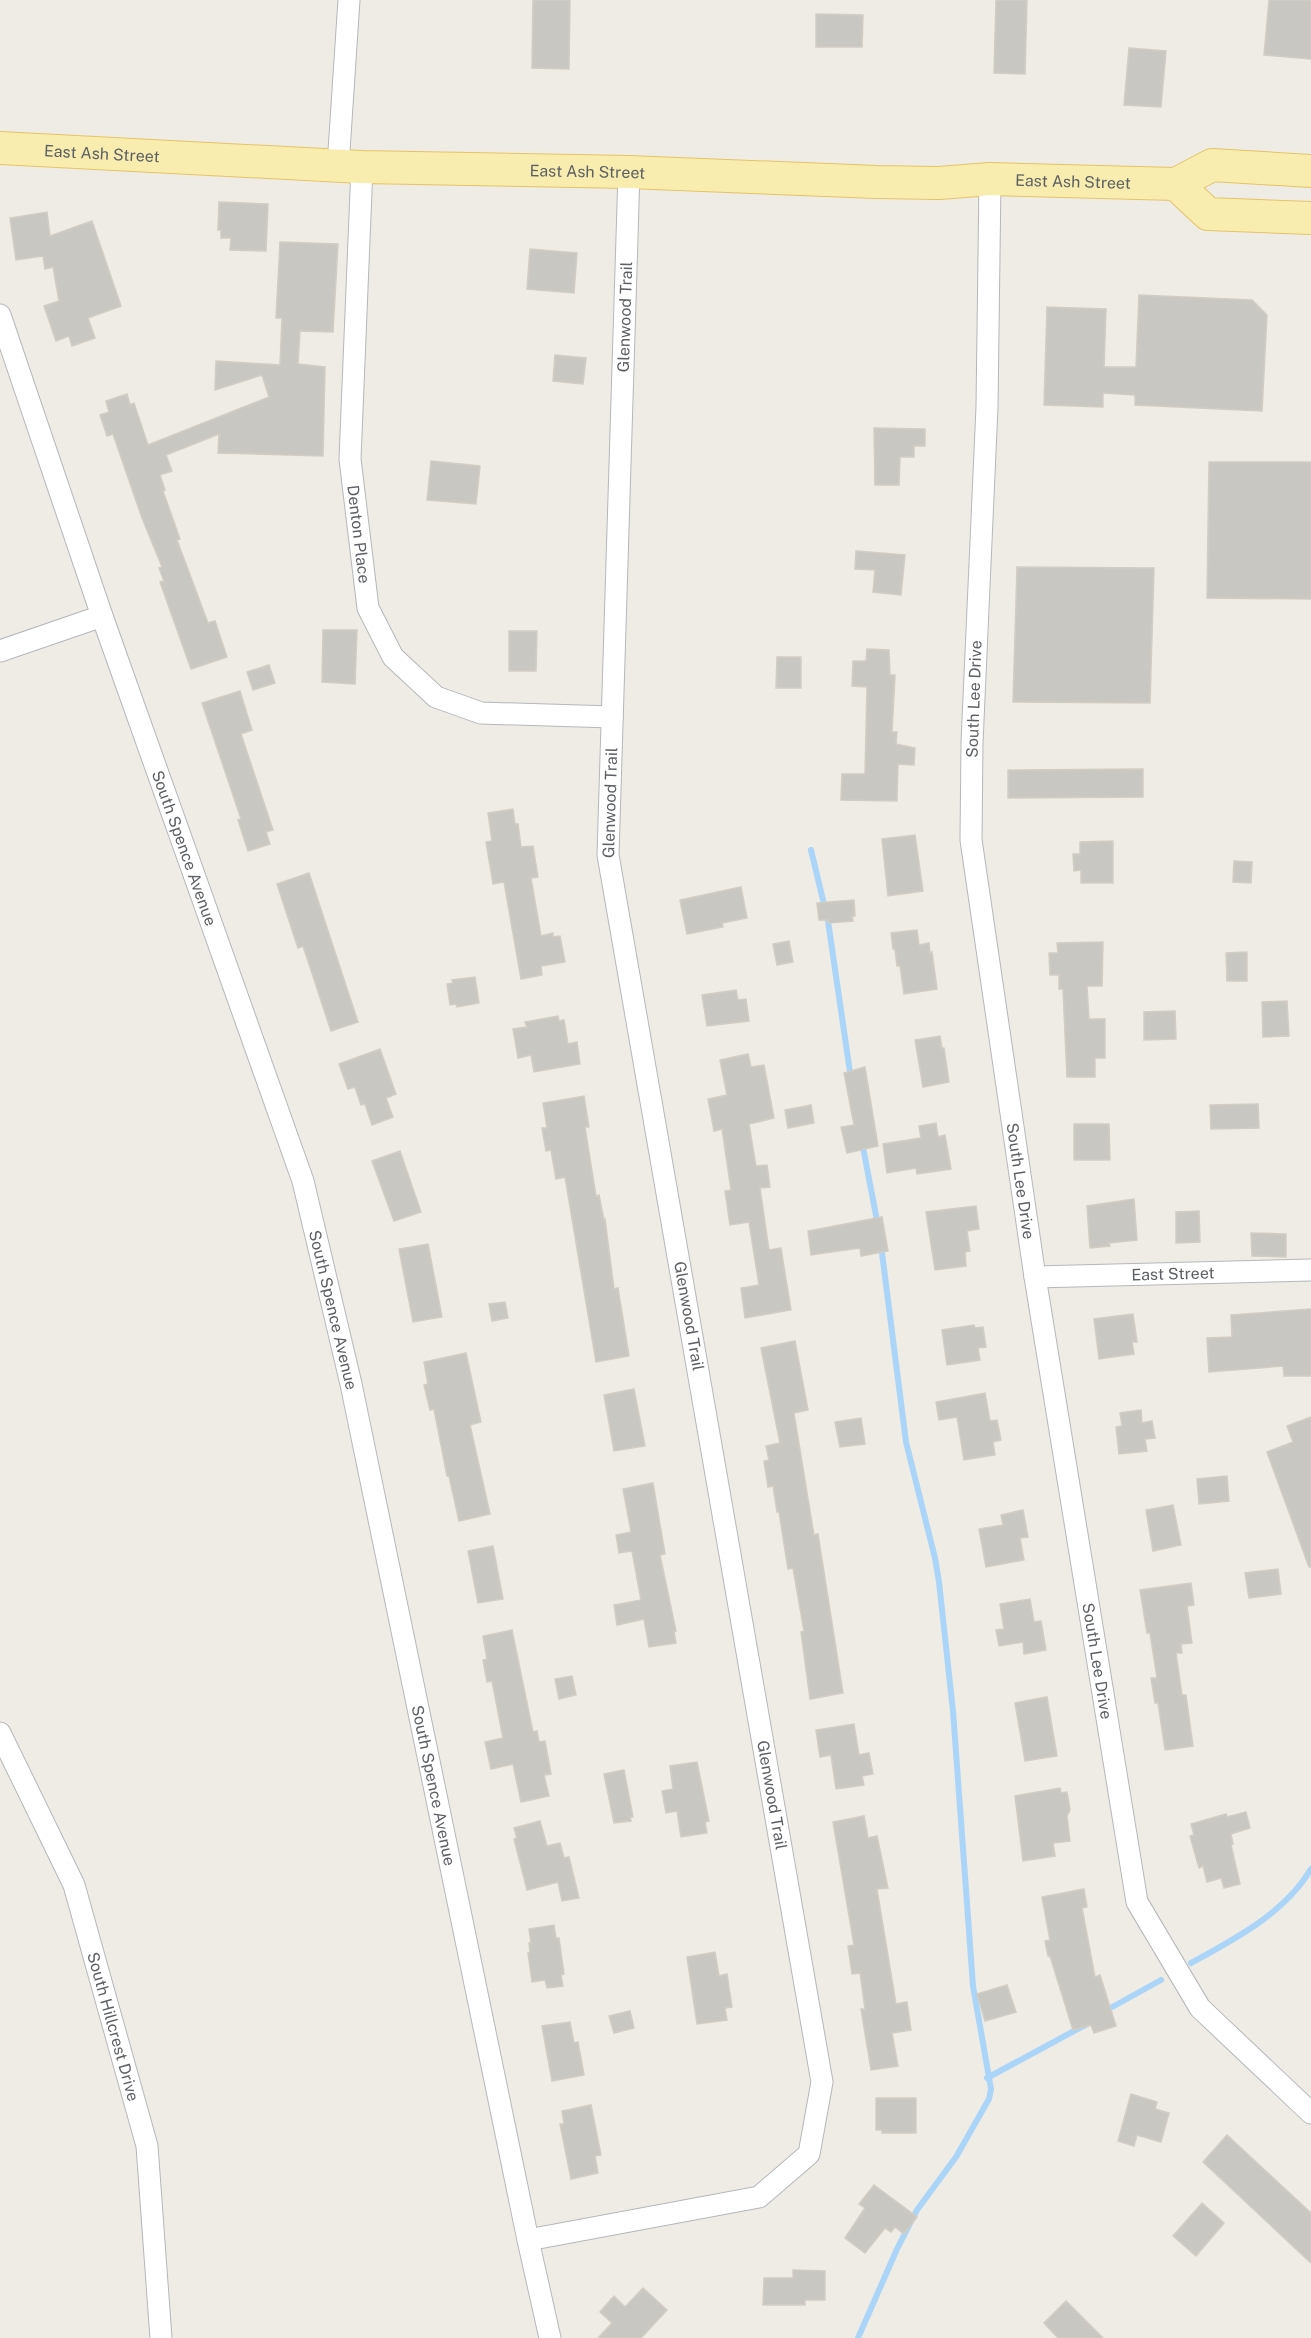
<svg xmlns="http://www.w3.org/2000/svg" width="1311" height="2338" font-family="'Public Sans',sans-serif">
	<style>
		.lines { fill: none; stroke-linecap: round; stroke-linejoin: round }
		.stream { stroke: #abd5f8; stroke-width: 6 }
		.building { fill: #c9c7c2; stroke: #d2cdc3; stroke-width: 1.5 }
		.minor-casing { stroke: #b5b7ba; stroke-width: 23 }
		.primary-casing { stroke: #e5c366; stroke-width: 34 }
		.minor { stroke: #fff; stroke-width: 21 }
		.primary { stroke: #f8edaf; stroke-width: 32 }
		.labels { text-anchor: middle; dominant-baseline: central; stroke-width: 6; stroke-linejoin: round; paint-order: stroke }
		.street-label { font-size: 16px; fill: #5c6064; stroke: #fff }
	</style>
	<rect width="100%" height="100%" fill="#eeece5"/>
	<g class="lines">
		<path class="stream" d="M 811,850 L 828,921 L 851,1079
			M 862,1142 L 878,1226
			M 1191,1963 C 1235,1939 1285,1913 1311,1869
			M 1105,2011 L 1161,1980
			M 987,2078 L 1087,2024
			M 858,2338 L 897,2249 L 917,2210 L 956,2157 L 989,2099 L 991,2089 L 973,1986 L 953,1711 L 939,1582 L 935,1558 L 906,1442 L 881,1245"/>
	</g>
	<path class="building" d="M 533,0 L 570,0 L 569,69 L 532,68 Z
		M 996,0 L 1027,0 L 1025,74 L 994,73 Z
		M 1269,0 L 1311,0 L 1311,59 L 1264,55 Z
		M 816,14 L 863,15 L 862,47 L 816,47 Z
		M 1129,48 L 1166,51 L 1161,107 L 1124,105 Z
		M 219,202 L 268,204 L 266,251 L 230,250 L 231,238 L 221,238 L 221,230 L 218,230 Z
		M 47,212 L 50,236 L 92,221 L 121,306 L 88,318 L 95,338 L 72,346 L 69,336 L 56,341 L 44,306 L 59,301 L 53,267 L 45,269 L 43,256 L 16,260 L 10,218 Z
		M 280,242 L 338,244 L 333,332 L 300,331 L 298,364 L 325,367 L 323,456 L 218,453 L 219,434 L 166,455 L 172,471 L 160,475 L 165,490 L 163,491 L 180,539 L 177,540 L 208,623 L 215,621 L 227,657 L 191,669 L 160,582 L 164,581 L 159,568 L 162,567 L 142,518 L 113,434 L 107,436 L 100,415 L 109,412 L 106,401 L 127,394 L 130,405 L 134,403 L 148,445 L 269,397 L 262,375 L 215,390 L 216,361 L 280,365 L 282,318 L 276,318 Z
		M 530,249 L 577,253 L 574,293 L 527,289 Z
		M 1139,295 L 1252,300 L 1267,315 L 1262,411 L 1135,405 L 1135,395 L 1103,393 L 1103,407 L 1044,405 L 1047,307 L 1106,309 L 1104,367 L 1136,367 Z
		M 555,355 L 586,358 L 583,384 L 553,381 Z
		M 874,428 L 925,429 L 925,446 L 914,446 L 914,457 L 900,457 L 899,485 L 875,485 Z
		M 431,461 L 480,466 L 476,504 L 427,500 Z
		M 1209,462 L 1311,462 L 1311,599 L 1207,598 Z
		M 856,551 L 905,555 L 901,595 L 873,592 L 875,570 L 855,569 Z
		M 1017,567 L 1154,568 L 1150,703 L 1013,702 Z
		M 323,630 L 357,630 L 355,684 L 322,682 Z
		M 509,631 L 537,631 L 536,671 L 509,671 Z
		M 867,649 L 889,650 L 890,675 L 895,675 L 892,732 L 897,732 L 896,744 L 915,748 L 914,765 L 898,764 L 897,801 L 841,800 L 842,774 L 865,774 L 867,687 L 852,686 L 853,661 L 866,661 Z
		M 777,657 L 801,657 L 801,688 L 776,688 Z
		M 269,665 L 275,683 L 253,690 L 247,672 Z
		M 240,691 L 252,730 L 241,734 L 273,830 L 266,832 L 270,844 L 248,851 L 238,820 L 241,819 L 202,703 Z
		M 1143,769 L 1143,797 L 1008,798 L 1008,770 Z
		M 513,809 L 515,824 L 518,824 L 521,847 L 533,846 L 538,877 L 531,878 L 541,936 L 553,933 L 553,937 L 560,936 L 565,962 L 541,966 L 542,975 L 521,979 L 504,882 L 493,884 L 486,842 L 492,841 L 488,813 Z
		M 915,835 L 923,891 L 888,896 L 882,839 Z
		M 1113,841 L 1113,883 L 1081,883 L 1081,870 L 1074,871 L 1073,854 L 1080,854 L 1080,842 Z
		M 1234,861 L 1252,862 L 1251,883 L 1233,882 Z
		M 309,873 L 358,1022 L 331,1031 L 303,946 L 298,948 L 277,884 Z
		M 741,887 L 747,918 L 722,923 L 723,927 L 687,934 L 680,900 Z
		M 854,900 L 855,916 L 852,916 L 853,921 L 828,923 L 828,920 L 819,920 L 817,903 Z
		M 917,930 L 919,945 L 929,943 L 930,953 L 932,952 L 937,989 L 904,994 L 900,966 L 897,966 L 895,949 L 893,949 L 891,933 Z
		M 789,941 L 793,962 L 777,965 L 773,944 Z
		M 1103,942 L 1102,986 L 1087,986 L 1089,1019 L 1105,1019 L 1105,1058 L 1095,1058 L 1095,1077 L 1067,1077 L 1063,989 L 1059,989 L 1059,975 L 1050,975 L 1049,953 L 1058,953 L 1057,943 Z
		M 1247,952 L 1247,981 L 1227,981 L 1226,953 Z
		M 475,977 L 479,1003 L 457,1007 L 456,1004 L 450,1005 L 447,984 L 453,983 L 452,980 Z
		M 736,990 L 738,1000 L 746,999 L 749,1021 L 707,1026 L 702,995 Z
		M 1287,1001 L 1289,1036 L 1263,1037 L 1262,1002 Z
		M 1175,1011 L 1176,1039 L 1144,1040 L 1144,1012 Z
		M 558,1016 L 559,1021 L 564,1020 L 568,1044 L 577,1042 L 580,1064 L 534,1072 L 531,1055 L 518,1058 L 513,1029 L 527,1027 L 525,1022 Z
		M 940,1036 L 942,1048 L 944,1048 L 949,1082 L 923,1087 L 915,1040 Z
		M 380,1049 L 396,1094 L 386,1098 L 393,1117 L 372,1125 L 365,1104 L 361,1105 L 355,1087 L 348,1089 L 339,1064 Z
		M 748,1054 L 751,1067 L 764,1065 L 774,1118 L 749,1124 L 756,1166 L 767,1165 L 770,1187 L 760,1188 L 769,1250 L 781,1248 L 791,1310 L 745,1318 L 741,1288 L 759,1285 L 749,1222 L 730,1225 L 725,1191 L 731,1190 L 722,1129 L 714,1131 L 708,1099 L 727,1095 L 720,1060 Z
		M 865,1067 L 878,1146 L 847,1153 L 841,1127 L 854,1125 L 844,1073 Z
		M 584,1096 L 589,1127 L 585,1127 L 596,1196 L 599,1195 L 604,1220 L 605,1219 L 614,1289 L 618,1288 L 629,1356 L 596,1362 L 565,1177 L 556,1179 L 551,1150 L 546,1151 L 542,1128 L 547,1128 L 543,1103 Z
		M 1258,1104 L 1259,1128 L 1211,1129 L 1210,1105 Z
		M 811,1105 L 814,1123 L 788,1128 L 785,1110 Z
		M 936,1123 L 938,1137 L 945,1135 L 951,1169 L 917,1174 L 916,1168 L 887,1173 L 883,1144 L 921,1138 L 919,1126 Z
		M 1074,1124 L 1109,1124 L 1110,1160 L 1074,1160 Z
		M 400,1151 L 421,1212 L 394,1221 L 372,1161 Z
		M 1134,1199 L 1137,1240 L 1109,1243 L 1110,1246 L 1090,1248 L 1087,1206 Z
		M 976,1206 L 979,1229 L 967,1231 L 970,1251 L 965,1252 L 966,1266 L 935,1270 L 926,1212 Z
		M 1199,1211 L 1200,1242 L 1176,1243 L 1176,1212 Z
		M 882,1217 L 888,1251 L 861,1256 L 860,1248 L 811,1255 L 808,1231 Z
		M 1251,1233 L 1286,1234 L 1286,1257 L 1252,1256 Z
		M 428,1244 L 442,1317 L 413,1322 L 399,1249 Z
		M 505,1302 L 508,1318 L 492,1321 L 489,1304 Z
		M 1311,1309 L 1311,1376 L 1284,1376 L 1283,1366 L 1209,1372 L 1207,1338 L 1232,1337 L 1231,1315 Z
		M 1133,1314 L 1137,1342 L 1132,1342 L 1134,1354 L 1099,1359 L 1094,1319 Z
		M 974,1325 L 975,1328 L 983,1327 L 986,1347 L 978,1348 L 980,1360 L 947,1365 L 942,1330 Z
		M 795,1341 L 808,1410 L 794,1413 L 814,1535 L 818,1534 L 843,1693 L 810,1699 L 801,1632 L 804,1631 L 793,1568 L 788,1569 L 779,1512 L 777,1512 L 773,1486 L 768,1487 L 764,1461 L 769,1460 L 766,1446 L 780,1443 L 761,1348 Z
		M 466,1353 L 481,1422 L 470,1425 L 490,1514 L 459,1521 L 449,1476 L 447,1476 L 434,1409 L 430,1410 L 424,1385 L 428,1384 L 424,1362 Z
		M 634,1389 L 645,1446 L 614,1451 L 604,1395 Z
		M 985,1393 L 990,1421 L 997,1420 L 1001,1440 L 993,1442 L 995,1455 L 964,1460 L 957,1417 L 939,1420 L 936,1402 Z
		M 1141,1410 L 1142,1423 L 1152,1421 L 1155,1438 L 1145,1439 L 1147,1451 L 1119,1454 L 1116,1427 L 1122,1426 L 1120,1413 Z
		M 1311,1417 L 1311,1567 L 1309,1567 L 1267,1452 L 1293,1442 L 1287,1426 Z
		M 861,1418 L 865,1444 L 840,1447 L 835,1422 Z
		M 1227,1476 L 1229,1501 L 1199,1504 L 1197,1479 Z
		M 653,1483 L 665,1554 L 660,1555 L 676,1631 L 674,1632 L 676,1643 L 649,1647 L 644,1619 L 617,1625 L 614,1605 L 641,1600 L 632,1551 L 619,1553 L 616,1535 L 631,1532 L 623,1489 Z
		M 1173,1505 L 1181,1545 L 1153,1551 L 1146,1510 Z
		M 1023,1510 L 1028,1537 L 1020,1538 L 1024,1560 L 986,1567 L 979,1529 L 1003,1525 L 1001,1515 Z
		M 493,1546 L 503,1599 L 478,1603 L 468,1551 Z
		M 1278,1569 L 1281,1594 L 1249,1598 L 1245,1573 Z
		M 1191,1583 L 1194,1605 L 1187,1606 L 1192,1643 L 1181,1644 L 1182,1653 L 1176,1653 L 1182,1695 L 1186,1695 L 1193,1746 L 1165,1750 L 1158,1703 L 1155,1703 L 1151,1678 L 1157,1678 L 1150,1633 L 1147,1633 L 1140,1590 Z
		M 1030,1599 L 1034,1622 L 1041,1621 L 1046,1650 L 1024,1654 L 1023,1642 L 999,1646 L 996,1630 L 1004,1629 L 1000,1604 Z
		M 512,1630 L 533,1732 L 537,1731 L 539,1742 L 545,1741 L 551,1774 L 544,1775 L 549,1796 L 521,1802 L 513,1764 L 491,1769 L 485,1742 L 503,1738 L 492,1681 L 487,1682 L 483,1660 L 487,1659 L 483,1636 Z
		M 572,1676 L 576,1695 L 559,1699 L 555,1679 Z
		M 1047,1697 L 1057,1756 L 1025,1761 L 1015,1703 Z
		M 854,1724 L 859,1755 L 869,1753 L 873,1774 L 862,1776 L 864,1785 L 836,1789 L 831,1755 L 820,1757 L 816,1730 Z
		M 697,1762 L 709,1821 L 705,1822 L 707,1833 L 681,1837 L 677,1811 L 666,1813 L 662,1791 L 673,1789 L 670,1766 Z
		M 624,1770 L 633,1817 L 630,1817 L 631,1821 L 614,1823 L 604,1774 Z
		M 1060,1788 L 1061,1793 L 1067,1792 L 1070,1810 L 1067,1816 L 1070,1841 L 1053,1843 L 1055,1856 L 1023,1861 L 1015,1796 Z
		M 1246,1812 L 1250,1828 L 1231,1834 L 1233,1844 L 1231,1845 L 1240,1884 L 1224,1888 L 1221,1878 L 1207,1882 L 1203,1866 L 1199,1868 L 1190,1836 L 1194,1835 L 1191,1824 L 1226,1814 L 1227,1817 Z
		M 864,1816 L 868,1838 L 877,1836 L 888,1888 L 877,1889 L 896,2004 L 907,2002 L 911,2030 L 892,2033 L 898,2066 L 871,2070 L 861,2009 L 865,2009 L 860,1973 L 852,1974 L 848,1946 L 854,1945 L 833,1822 Z
		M 540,1821 L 547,1846 L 560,1843 L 564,1858 L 569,1857 L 579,1898 L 562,1901 L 558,1882 L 527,1890 L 514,1839 L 517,1838 L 514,1828 Z
		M 1084,1889 L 1087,1907 L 1082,1908 L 1095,1977 L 1100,1975 L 1116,2026 L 1094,2033 L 1091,2025 L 1073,2030 L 1050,1956 L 1048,1956 L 1045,1941 L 1050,1940 L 1042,1897 Z
		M 554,1925 L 556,1938 L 559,1938 L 564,1974 L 561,1975 L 563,1986 L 547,1988 L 545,1980 L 532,1982 L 528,1953 L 530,1952 L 529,1943 L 531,1943 L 529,1929 Z
		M 715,1952 L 719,1976 L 727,1974 L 732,2007 L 725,2008 L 727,2020 L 697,2024 L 687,1957 Z
		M 1007,1985 L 1016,2012 L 985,2021 L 977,1994 Z
		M 630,2011 L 634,2028 L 614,2033 L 609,2016 Z
		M 570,2022 L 574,2043 L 578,2042 L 584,2075 L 552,2081 L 542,2026 Z
		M 1131,2094 L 1157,2102 L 1155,2109 L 1169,2113 L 1161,2142 L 1137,2135 L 1134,2146 L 1118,2141 Z
		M 876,2098 L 916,2098 L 916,2133 L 882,2133 L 882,2130 L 876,2130 Z
		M 591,2105 L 601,2155 L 595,2156 L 598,2173 L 571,2179 L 560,2124 L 564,2124 L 562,2111 Z
		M 1227,2135 L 1311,2213 L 1311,2263 L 1203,2162 Z
		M 874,2185 L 917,2217 L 904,2234 L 895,2227 L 891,2232 L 885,2228 L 865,2253 L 845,2238 L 865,2208 L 859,2204 Z
		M 1202,2203 L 1224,2223 L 1196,2256 L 1173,2236 Z
		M 793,2270 L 825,2271 L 825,2300 L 805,2300 L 805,2305 L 763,2305 L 764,2278 L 793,2278 Z
		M 643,2288 L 667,2310 L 641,2338 L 598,2338 L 612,2323 L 600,2312 L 614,2296 L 625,2307 Z
		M 1066,2301 L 1103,2338 L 1058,2338 L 1044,2323 Z"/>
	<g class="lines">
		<defs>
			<g id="minor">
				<path d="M 338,166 L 349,0"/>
				<path id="s1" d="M 362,167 L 350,459 L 368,608 L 393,657 L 436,697 L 481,713 L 612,717"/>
				<path id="s2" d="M 990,179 L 987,407 L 972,743 L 971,840 L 1035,1277 L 1137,1902 L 1200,2008 L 1311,2113"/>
				<path id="s3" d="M 0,315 L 102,616 L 303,1181 L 351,1384 L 528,2240 L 550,2338"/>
				<path d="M 0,651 L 102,616"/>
				<path id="s4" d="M 1035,1277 L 1311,1270"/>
				<path id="s5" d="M 0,1733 L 74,1885 L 147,2146 L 161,2338"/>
				<path id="s6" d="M 528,2240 L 759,2197 L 809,2154 L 822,2082 L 608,855 L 629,172"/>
			</g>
			<g id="primary">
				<path id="s7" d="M 0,148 L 362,167 L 629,172 L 876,182 L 939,183 L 990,179 L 1176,184 L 1212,165 L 1311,171"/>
				<path d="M 1176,184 L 1208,214 L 1311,218"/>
			</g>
		</defs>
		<use href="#minor" class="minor-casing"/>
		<use href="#primary" class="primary-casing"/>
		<use href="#minor" class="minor"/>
		<use href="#primary" class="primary"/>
	</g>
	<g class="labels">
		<g class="street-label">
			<text stroke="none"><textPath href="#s7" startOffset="102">East Ash Street</textPath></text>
			<text stroke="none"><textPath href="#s7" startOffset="588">East Ash Street</textPath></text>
			<text stroke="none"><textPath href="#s7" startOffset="1074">East Ash Street</textPath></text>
			<text stroke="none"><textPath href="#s6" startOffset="2158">Glenwood Trail</textPath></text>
			<text stroke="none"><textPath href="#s1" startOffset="368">Denton Place</textPath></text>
			<text transform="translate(974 699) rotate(-88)">South Lee Drive</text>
			<text stroke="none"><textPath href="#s6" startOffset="1672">Glenwood Trail</textPath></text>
			<text stroke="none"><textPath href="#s3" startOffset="564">South Spence Avenue</textPath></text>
			<text stroke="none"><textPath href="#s2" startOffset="1006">South Lee Drive</textPath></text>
			<text stroke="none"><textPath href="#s4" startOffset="138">East Street</textPath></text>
			<text stroke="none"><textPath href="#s3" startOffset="1050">South Spence Avenue</textPath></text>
			<text transform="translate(689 1316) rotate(80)">Glenwood Trail</text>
			<text stroke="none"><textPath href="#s2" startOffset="1492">South Lee Drive</textPath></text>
			<text stroke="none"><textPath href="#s3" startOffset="1536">South Spence Avenue</textPath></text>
			<text transform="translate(772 1795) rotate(80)">Glenwood Trail</text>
			<text stroke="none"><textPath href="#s5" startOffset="316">South Hillcrest Drive</textPath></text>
		</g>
	</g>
</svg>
